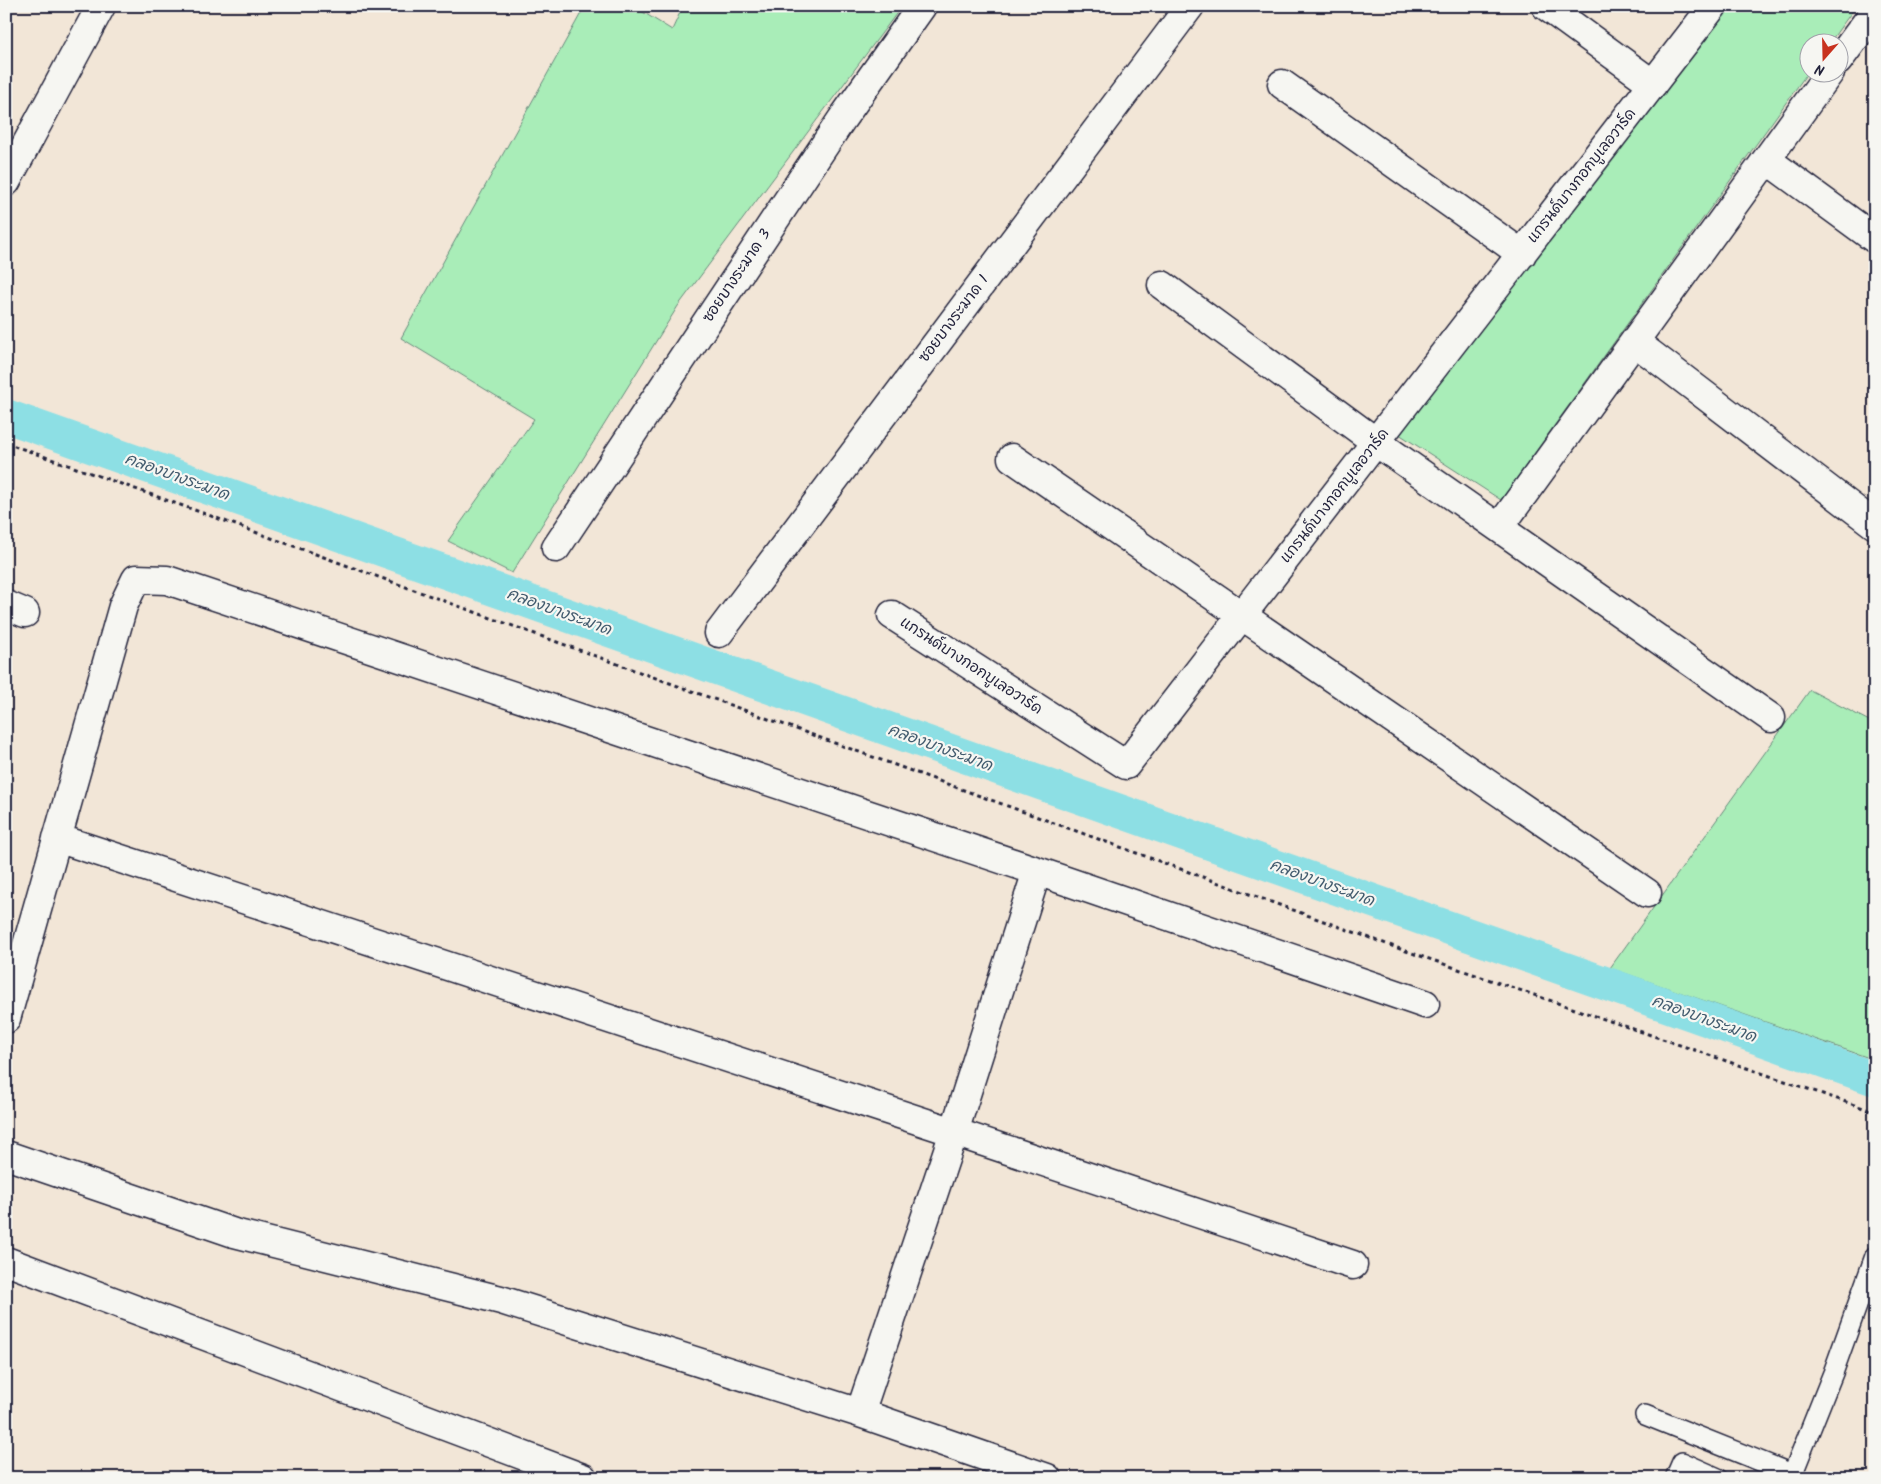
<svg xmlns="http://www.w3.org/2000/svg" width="1881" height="1484" font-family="Kalam,'Playpen Sans Thai',sans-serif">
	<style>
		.green { fill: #a9edb8; stroke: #66887a }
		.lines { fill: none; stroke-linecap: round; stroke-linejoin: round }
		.canal { stroke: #8ddfe4; stroke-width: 34 }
		.lane-casing { stroke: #22223b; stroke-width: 22 }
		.street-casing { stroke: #22223b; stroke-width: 31 }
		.path { stroke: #22223b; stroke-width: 3; stroke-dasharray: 4 4; stroke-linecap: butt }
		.lane { stroke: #f6f6f2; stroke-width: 19 }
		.street { stroke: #f6f6f2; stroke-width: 28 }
		.labels { text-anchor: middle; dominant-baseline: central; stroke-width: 4.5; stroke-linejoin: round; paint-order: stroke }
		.street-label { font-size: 15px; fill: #22223b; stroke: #f6f6f2 }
		.water-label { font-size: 16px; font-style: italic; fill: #425b6e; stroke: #f6f6f2 }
	</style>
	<rect width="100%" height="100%" fill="#f2e6d7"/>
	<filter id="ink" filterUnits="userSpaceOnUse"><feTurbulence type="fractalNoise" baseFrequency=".02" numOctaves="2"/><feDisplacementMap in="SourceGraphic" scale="10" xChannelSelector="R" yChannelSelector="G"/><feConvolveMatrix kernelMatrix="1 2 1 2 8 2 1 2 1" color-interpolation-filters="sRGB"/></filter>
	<g filter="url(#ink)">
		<path class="green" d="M 585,6 L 633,6 L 672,30 L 683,6 L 902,6 L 678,306 L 512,573 L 448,541 L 534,419 L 401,338 Z
			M 1699,6 L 1856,6 L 1830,42 L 1808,42 L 1808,72 L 1501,500 L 1399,434 Z
			M 1810,690 L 1875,724 L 1875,1060 L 1610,968 Z"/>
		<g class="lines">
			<path class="canal" d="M 6,416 L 1875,1079"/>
			<defs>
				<path id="lane" d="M 1645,1415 L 1792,1474
					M 1675,1478 L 1682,1462 L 1718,1478
					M 1791,1478 L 1833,1373 L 1875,1256"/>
				<path id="street" d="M 1546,6 L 1653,84
					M 1838,61 L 1875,11
					M 1282,84 L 1522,254
					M 1767,160 L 1875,239
					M 6,182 L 101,6
					M 1162,285 L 1376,442 L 1771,718
					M 1635,342 L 1875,525
					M 1012,458 L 1647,893
					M 1499,528 L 1830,72
					M 556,548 L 842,119 L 922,6
					M 6,605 L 25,613
					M 892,615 L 1126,765 L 1713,6
					M 719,633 L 1190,6
					M 57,838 L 954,1132 L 1353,1265
					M 6,1019 L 123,606 L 136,579 L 167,580 L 1037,871 L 1425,1004
					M 6,1155 L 234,1233 L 501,1300 L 860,1413 L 1047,1478
					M 6,1261 L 583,1478
					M 860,1413 L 954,1132 L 1037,871"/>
			</defs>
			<use href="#lane" class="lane-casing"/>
			<use href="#street" class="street-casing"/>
			<path class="path" d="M 6,443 L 200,512 L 1403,950 L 1875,1112"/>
			<use href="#lane" class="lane"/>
			<use href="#street" class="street"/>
		</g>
	</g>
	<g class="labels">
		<g class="street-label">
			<text transform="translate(1582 176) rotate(-52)">แกรนด์บางกอกบูเลอวาร์ด</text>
			<text transform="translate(737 276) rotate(-56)">ซอยบางระมาด 3</text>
			<text transform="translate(954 319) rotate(-53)">ซอยบางระมาด 1</text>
			<text transform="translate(1335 496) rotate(-52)">แกรนด์บางกอกบูเลอวาร์ด</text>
			<text transform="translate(971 666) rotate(33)">แกรนด์บางกอกบูเลอวาร์ด</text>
		</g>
		<g class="water-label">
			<text transform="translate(177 477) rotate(20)">คลองบางระมาด</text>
			<text transform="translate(559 612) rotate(20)">คลองบางระมาด</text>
			<text transform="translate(940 748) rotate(20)">คลองบางระมาด</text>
			<text transform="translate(1322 883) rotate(20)">คลองบางระมาด</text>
			<text transform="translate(1704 1019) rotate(20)">คลองบางระมาด</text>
		</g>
	</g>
	<rect width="1881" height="1484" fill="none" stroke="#f6f6f2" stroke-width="25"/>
	<rect x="12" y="12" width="1856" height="1459" fill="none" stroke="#22223b" stroke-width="2" filter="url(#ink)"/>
	<g transform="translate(1824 58) rotate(200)"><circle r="24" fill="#f6f6f2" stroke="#a1a1a9"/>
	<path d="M0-4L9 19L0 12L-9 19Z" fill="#c8321e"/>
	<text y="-8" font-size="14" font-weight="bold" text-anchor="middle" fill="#22223b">N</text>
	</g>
</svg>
